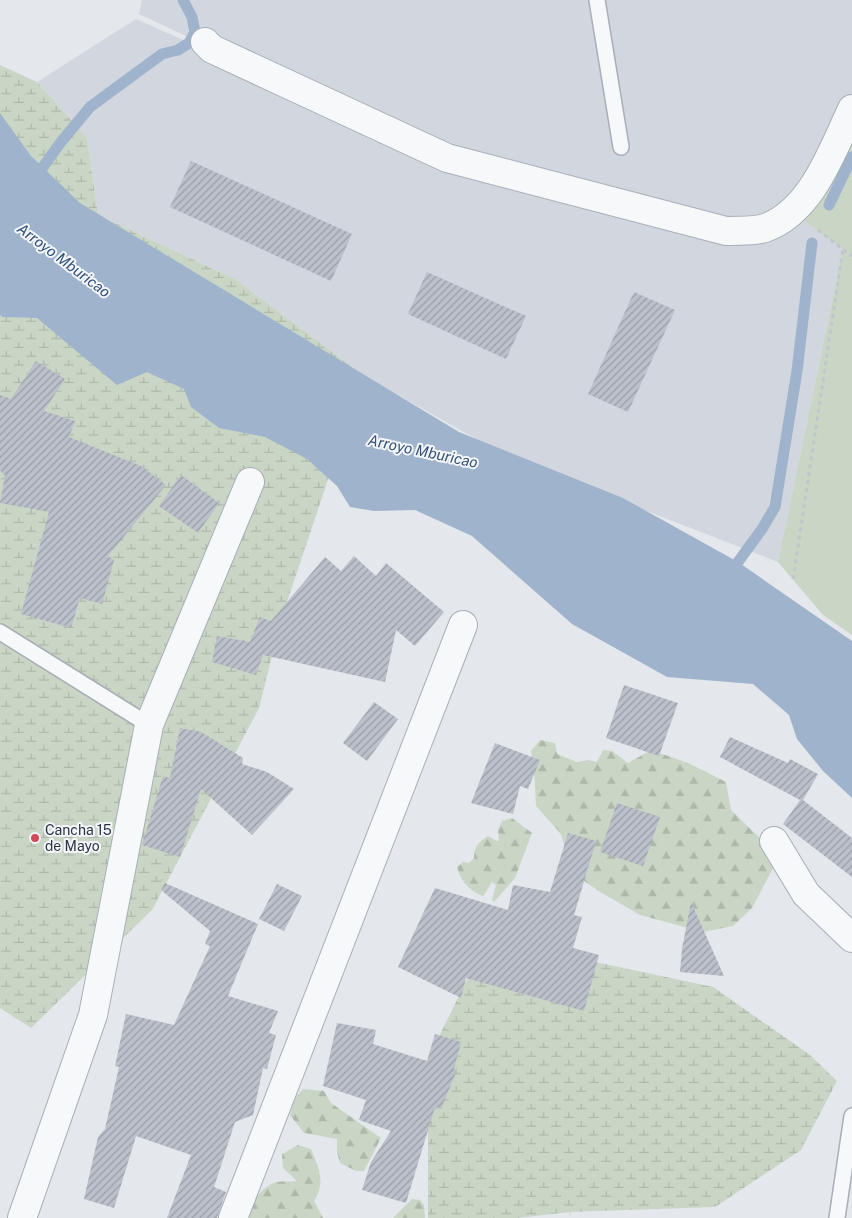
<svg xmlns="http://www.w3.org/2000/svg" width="852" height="1218" font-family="'Public Sans',sans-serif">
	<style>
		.built { fill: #d2d6de }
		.green { fill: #c9d6c5 }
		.forest { fill: url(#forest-firs) }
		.wetland { fill: url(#wetland-marsh) }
		.water { fill: #9fb4cc }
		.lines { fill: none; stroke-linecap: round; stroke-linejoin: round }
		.stream { stroke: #9fb4cc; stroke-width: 11 }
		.building { fill: url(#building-hatch) }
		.lane-casing { stroke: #a9aeb7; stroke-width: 18 }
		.street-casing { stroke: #a9aeb7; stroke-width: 30 }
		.path { stroke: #c2c5cb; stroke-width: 3; stroke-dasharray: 4 4; stroke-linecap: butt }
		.lane { stroke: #f7f8fa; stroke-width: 15 }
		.street { stroke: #f7f8fa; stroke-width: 28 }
		.poi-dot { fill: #d1495b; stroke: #f4f6f9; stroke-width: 2 }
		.labels { text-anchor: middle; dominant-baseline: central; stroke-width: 4; stroke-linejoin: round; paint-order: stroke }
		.poi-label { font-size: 14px; fill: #2b3445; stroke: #f4f6f9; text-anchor: start }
		.water-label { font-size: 15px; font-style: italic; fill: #34527a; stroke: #f4f6f9 }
	</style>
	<defs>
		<pattern id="forest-firs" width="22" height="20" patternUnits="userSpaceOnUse" patternTransform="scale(1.25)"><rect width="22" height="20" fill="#c9d6c5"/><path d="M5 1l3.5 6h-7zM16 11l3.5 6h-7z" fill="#adb8ab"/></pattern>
		<pattern id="wetland-marsh" width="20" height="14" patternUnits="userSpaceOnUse" patternTransform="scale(1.25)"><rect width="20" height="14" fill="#c9d6c5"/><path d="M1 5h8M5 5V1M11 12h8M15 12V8" fill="none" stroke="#adb8ab"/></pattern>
		<pattern id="building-hatch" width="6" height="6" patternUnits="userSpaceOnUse" patternTransform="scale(1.25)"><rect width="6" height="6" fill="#bbc0ca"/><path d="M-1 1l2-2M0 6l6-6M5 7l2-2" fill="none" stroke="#989da6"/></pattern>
	</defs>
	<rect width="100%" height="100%" fill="#e4e7ec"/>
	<path class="built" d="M 142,0 L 852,0 L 852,98 L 843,249 L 778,562 L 508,457 L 363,375 L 235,279 L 98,215 L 87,138 L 37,82 L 136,19 L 402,137 L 139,14 Z"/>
	<path class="green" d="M 852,112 L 852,635 L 823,615 L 778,562 L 843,249 L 793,212 Z"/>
	<path class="forest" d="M 540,740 L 555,743 L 557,754 L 577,762 L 588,760 L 597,762 L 603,750 L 612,751 L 628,763 L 651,750 L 688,763 L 726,782 L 731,810 L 779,857 L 752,908 L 733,926 L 703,932 L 640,915 L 602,893 L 572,873 L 561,834 L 536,806 L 534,766 L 531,751 Z
		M 512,818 L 532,833 L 515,878 L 494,902 L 492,900 L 496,885 L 492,882 L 483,896 C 469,891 461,881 457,867 L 463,862 L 469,863 L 474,858 C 474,846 479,842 488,836 L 497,841 L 499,840 L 498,830 L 502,821 Z
		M 303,1089 L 324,1091 L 331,1103 L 381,1138 L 364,1171 L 356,1171 L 340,1163 L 337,1152 L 337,1139 L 304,1133 L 290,1115 L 293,1101 Z
		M 298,1145 L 311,1149 C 319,1169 326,1182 314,1201 L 323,1218 L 248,1218 C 248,1205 263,1185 277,1182 C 283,1181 291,1182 297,1181 L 283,1168 L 282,1154 Z
		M 412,1199 L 420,1200 L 424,1205 L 425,1218 L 393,1218 Z"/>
	<path class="wetland" d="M 0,65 L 37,82 L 87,138 L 98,215 L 235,279 L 363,375 L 281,620 L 259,708 L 152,910 L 31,1028 L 0,1008 Z
		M 487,939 L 713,987 L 810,1055 L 837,1081 L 801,1150 L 715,1207 L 570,1212 L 571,1218 L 569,1212 L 518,1218 L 428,1218 L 428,1059 Z"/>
	<path class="water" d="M 0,113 L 31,156 L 80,203 L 459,432 L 623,498 L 738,562 L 852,641 L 852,798 L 823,771 L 797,739 L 789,715 L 753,684 L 667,677 L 572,624 L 472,536 L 415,510 L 374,511 L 350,507 L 337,486 L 307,459 L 265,437 L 219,428 L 191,407 L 184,389 L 147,372 L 117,385 L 37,318 L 3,317 L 0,315 Z"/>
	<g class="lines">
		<path class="stream" d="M 32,176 L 43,167 L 61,142 L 90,107 L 162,54 L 178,50 L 189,43 L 195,32 L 192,17 L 183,0
			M 829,205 L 852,157
			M 738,562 L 762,529 L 775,507 L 797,371 L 812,243"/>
	</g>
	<path class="building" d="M 191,161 L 352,234 L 331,281 L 170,207 Z
		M 427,272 L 526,316 L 506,359 L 408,314 Z
		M 634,292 L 675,310 L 628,412 L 588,394 Z
		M 36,361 L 65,379 L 44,411 L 75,421 L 69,437 L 141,466 L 166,485 L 108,556 L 114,560 L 102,604 L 80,598 L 71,628 L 21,614 L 49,512 L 0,503 L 5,476 L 0,470 L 0,395 L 11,399 Z
		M 181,475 L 219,503 L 198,533 L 159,506 Z
		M 354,556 L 376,576 L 386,563 L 444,612 L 415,646 L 396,630 L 385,682 L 263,655 L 256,675 L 212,662 L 217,636 L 250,642 L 260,617 L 271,621 L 325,557 L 341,571 Z
		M 624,685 L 678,703 L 659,756 L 606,738 Z
		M 374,702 L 398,719 L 367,761 L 343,743 Z
		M 180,728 L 201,732 L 243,758 L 242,764 L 267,772 L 294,789 L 252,835 L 201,789 L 180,857 L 142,845 L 163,776 L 170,778 Z
		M 730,737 L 788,763 L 790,759 L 818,774 L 803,800 L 852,838 L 852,877 L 783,824 L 800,800 L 720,757 Z
		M 495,743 L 540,760 L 528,789 L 520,786 L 513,814 L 471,803 Z
		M 617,803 L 660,817 L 643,866 L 600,852 Z
		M 568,833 L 596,841 L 574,915 L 582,917 L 573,948 L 599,955 L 584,1011 L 466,978 L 461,998 L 398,967 L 435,888 L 508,910 L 513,885 L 550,892 Z
		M 165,883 L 258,924 L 228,996 L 278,1011 L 269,1033 L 276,1035 L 267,1069 L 263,1068 L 253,1115 L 235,1122 L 214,1187 L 226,1192 L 217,1218 L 167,1218 L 191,1155 L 136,1136 L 114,1208 L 84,1199 L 98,1137 L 105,1129 L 119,1067 L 115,1066 L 126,1014 L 174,1025 L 210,946 L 205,944 L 210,931 L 161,890 Z
		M 277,884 L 302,896 L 284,931 L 259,919 Z
		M 691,902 L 724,976 L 680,972 L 682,949 Z
		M 337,1023 L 376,1030 L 373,1044 L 427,1061 L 435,1034 L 461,1042 L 454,1069 L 457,1070 L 441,1109 L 435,1107 L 406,1203 L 362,1190 L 371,1162 L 391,1131 L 359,1120 L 366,1100 L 323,1086 Z"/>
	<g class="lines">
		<defs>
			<path id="lane" d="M 597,0 L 621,147
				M 0,632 L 149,725
				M 837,1218 L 852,1116"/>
			<path id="street" d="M 205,42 L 212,49 L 447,158 L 726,231 C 738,230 754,232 765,228 C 812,211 832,151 852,109
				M 774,841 L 806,894 L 852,938
				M 22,1218 L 93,1015 L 149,725 L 250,482
				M 233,1218 L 463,625"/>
		</defs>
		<use href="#lane" class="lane-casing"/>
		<use href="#street" class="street-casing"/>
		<path class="path" d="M 818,230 L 852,256
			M 793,579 L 843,249"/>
		<use href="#lane" class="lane"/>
		<use href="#street" class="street"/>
	</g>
	<circle class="poi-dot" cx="35" cy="838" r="5"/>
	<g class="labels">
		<g class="poi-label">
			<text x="45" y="830">Cancha 15<tspan x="45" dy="16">de Mayo</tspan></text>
		</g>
		<g class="water-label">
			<text transform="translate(64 260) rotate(37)">Arroyo Mburicao</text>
			<text transform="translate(423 451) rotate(12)">Arroyo Mburicao</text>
		</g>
	</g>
</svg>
